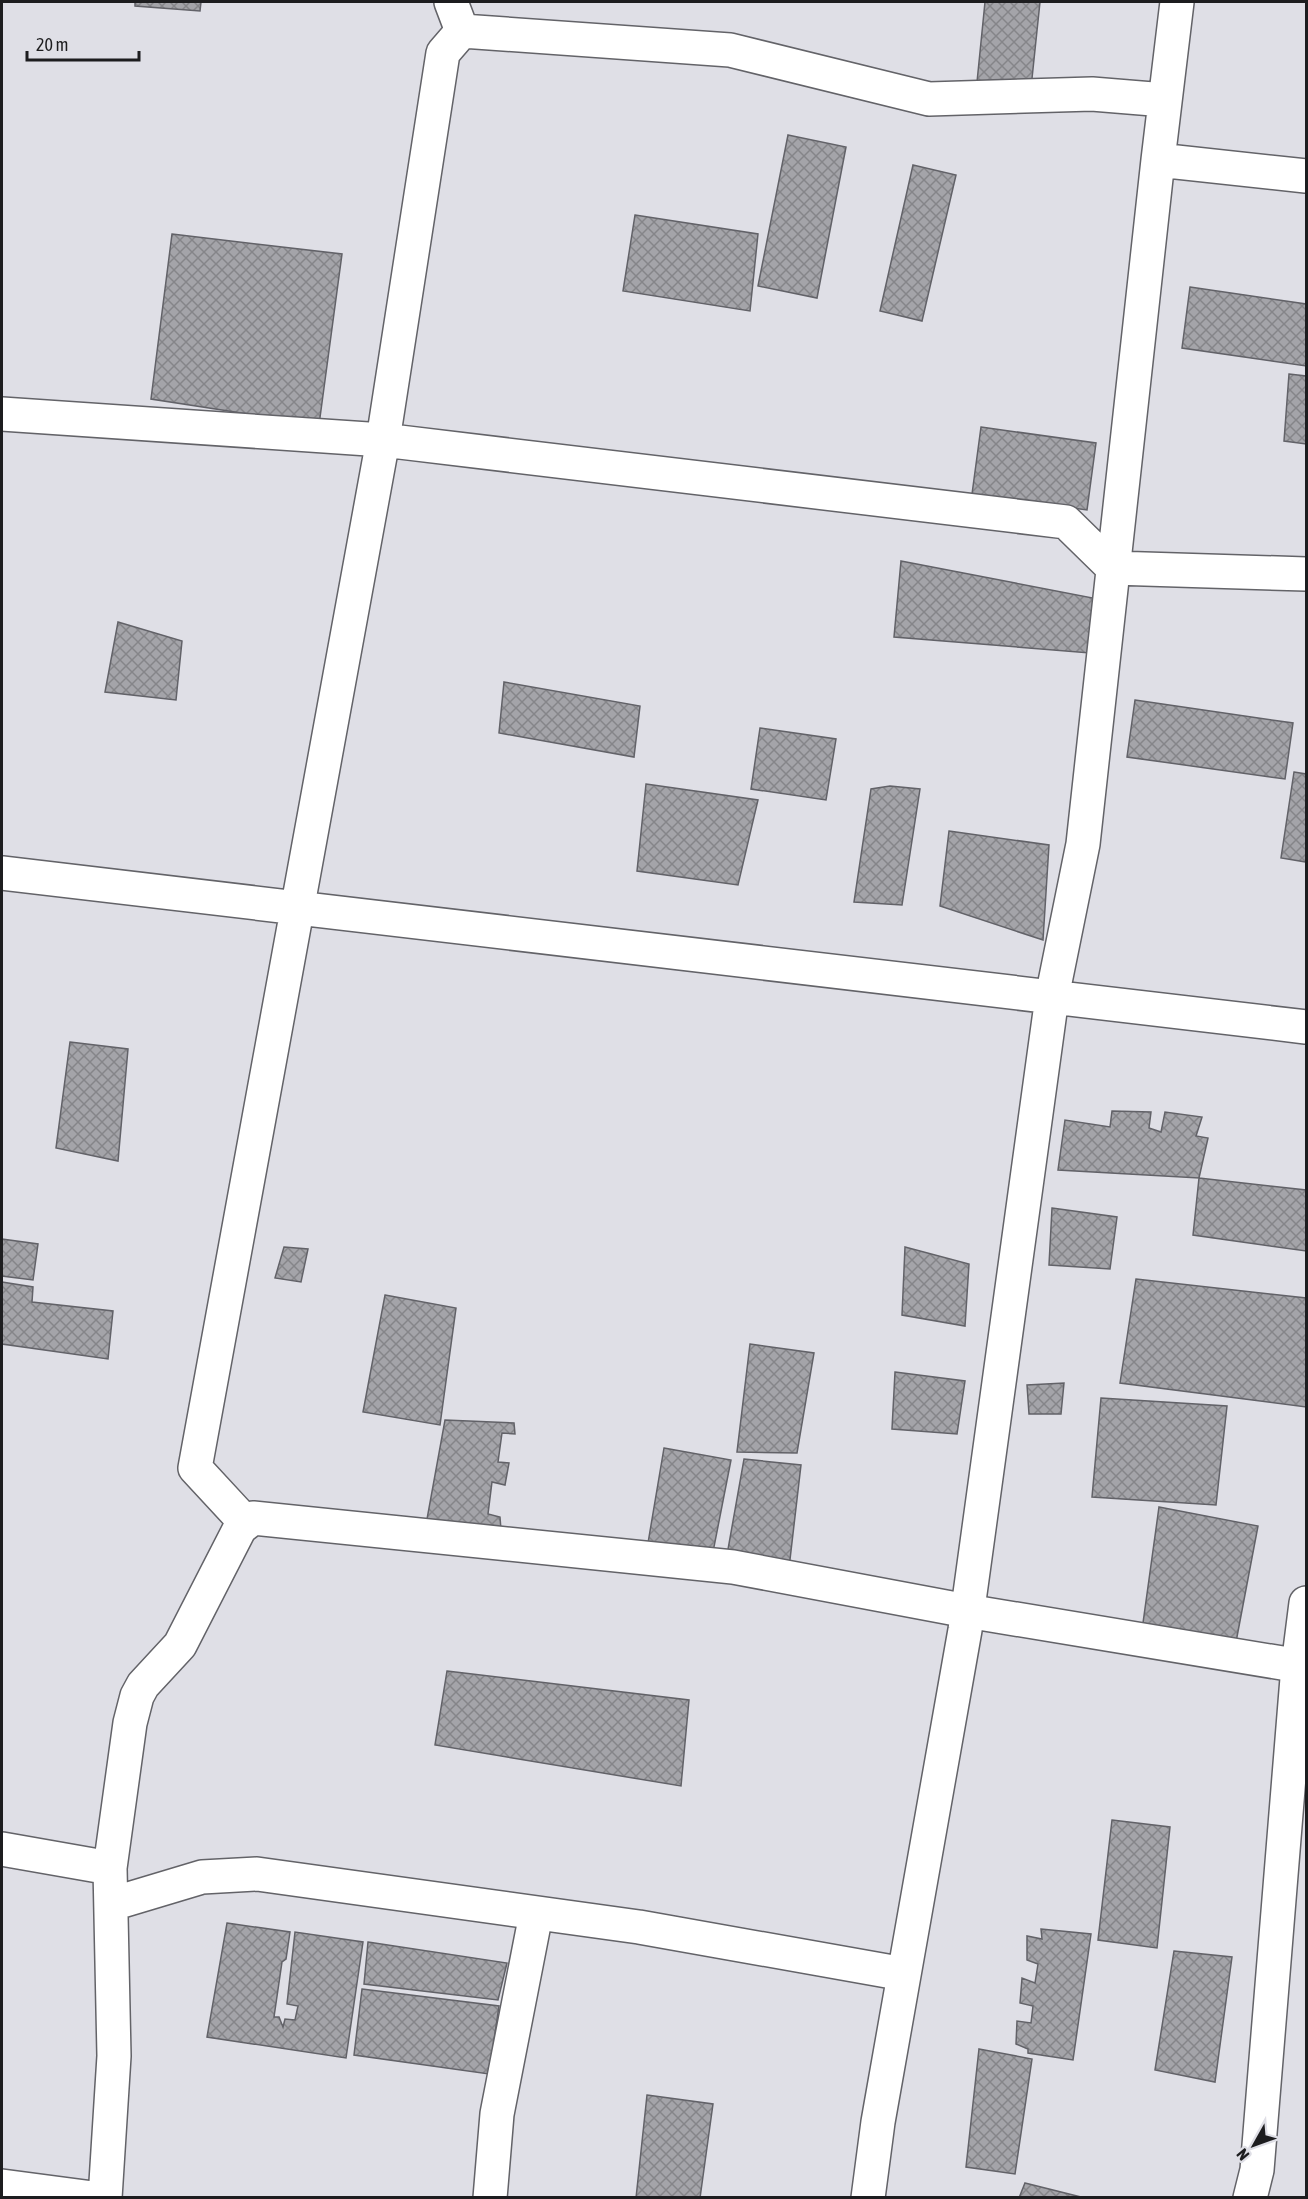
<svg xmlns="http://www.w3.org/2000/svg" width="1308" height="2199" font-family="'Asap Condensed',sans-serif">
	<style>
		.building { fill: url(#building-cross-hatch); stroke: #626268; stroke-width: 1.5 }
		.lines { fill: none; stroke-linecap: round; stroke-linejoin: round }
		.minor-casing { stroke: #636368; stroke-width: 36 }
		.minor { stroke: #fff; stroke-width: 33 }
	</style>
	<defs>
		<pattern id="building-cross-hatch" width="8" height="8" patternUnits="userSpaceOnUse" patternTransform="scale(1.5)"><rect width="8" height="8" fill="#a4a4a9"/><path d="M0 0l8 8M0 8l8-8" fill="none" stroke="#858589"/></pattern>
	</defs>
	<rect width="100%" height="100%" fill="#dfdfe6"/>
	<path class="building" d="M 135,2 L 201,2 L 200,11 L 135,6 Z
		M 985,2 L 1040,2 L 1031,88 L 977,82 Z
		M 788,135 L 846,147 L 817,298 L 758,286 Z
		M 913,165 L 956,175 L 922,321 L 880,311 Z
		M 635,215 L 758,234 L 750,311 L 623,291 Z
		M 172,234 L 342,254 L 319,425 L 151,399 Z
		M 1190,287 L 1306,304 L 1306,366 L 1182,348 Z
		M 1289,374 L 1306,376 L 1306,444 L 1284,441 Z
		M 981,427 L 1096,443 L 1087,510 L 972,494 Z
		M 901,561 L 1098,599 L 1090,653 L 894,637 Z
		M 118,622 L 182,641 L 176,700 L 105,692 Z
		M 504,682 L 640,706 L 634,757 L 499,733 Z
		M 1135,700 L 1293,723 L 1285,779 L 1127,757 Z
		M 760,728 L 836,739 L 826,800 L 751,789 Z
		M 1294,772 L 1306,774 L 1306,862 L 1281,858 Z
		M 646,784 L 758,800 L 738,885 L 637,871 Z
		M 890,786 L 920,789 L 902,905 L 854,902 L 871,789 Z
		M 949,831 L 1049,845 L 1043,940 L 940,906 Z
		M 70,1042 L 128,1049 L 118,1161 L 56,1148 Z
		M 1112,1111 L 1151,1112 L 1149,1128 L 1161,1132 L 1165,1112 L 1202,1117 L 1196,1136 L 1208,1138 L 1199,1178 L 1058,1170 L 1065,1120 L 1110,1127 Z
		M 1199,1178 L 1306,1190 L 1306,1251 L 1193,1235 Z
		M 1052,1208 L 1117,1217 L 1110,1269 L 1049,1265 Z
		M 2,1239 L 38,1244 L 33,1280 L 2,1276 Z
		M 284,1247 L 308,1249 L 301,1282 L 275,1278 Z
		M 905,1247 L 969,1264 L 965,1326 L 902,1315 Z
		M 1136,1279 L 1306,1298 L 1306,1407 L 1120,1383 Z
		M 2,1282 L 33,1287 L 32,1302 L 113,1311 L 108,1359 L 2,1344 Z
		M 385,1295 L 456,1308 L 440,1425 L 363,1412 Z
		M 750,1344 L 814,1353 L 797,1453 L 737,1452 Z
		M 895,1372 L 965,1381 L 957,1434 L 892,1429 Z
		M 1064,1383 L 1061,1414 L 1029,1414 L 1027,1385 Z
		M 1101,1398 L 1227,1406 L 1216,1505 L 1092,1497 Z
		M 445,1420 L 514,1423 L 515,1434 L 502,1433 L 498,1462 L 509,1463 L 505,1485 L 492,1482 L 488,1514 L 500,1517 L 501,1530 L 427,1519 Z
		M 664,1448 L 731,1460 L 713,1552 L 648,1543 Z
		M 744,1459 L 801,1465 L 789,1568 L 727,1555 Z
		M 1159,1507 L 1258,1526 L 1236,1642 L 1143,1623 Z
		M 447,1671 L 689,1700 L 681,1786 L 435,1745 Z
		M 1112,1820 L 1170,1827 L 1157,1948 L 1098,1940 Z
		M 227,1923 L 290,1932 L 286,1959 L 282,1962 L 274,2017 L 279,2017 L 283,2027 L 285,2019 L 295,2020 L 298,2006 L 287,2004 L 295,1932 L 363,1942 L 346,2058 L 207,2037 Z
		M 1041,1929 L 1091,1934 L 1073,2060 L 1028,2053 L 1028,2049 L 1016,2044 L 1017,2021 L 1031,2023 L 1033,2006 L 1020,2003 L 1022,1978 L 1035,1983 L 1038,1964 L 1027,1960 L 1027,1936 L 1042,1939 Z
		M 368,1942 L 507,1963 L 498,2000 L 364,1984 Z
		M 1174,1951 L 1232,1957 L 1215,2082 L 1155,2070 Z
		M 362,1989 L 499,2006 L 489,2074 L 354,2055 Z
		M 979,2049 L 1032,2059 L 1015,2174 L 966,2167 Z
		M 647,2095 L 713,2104 L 700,2198 L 636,2198 Z
		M 1025,2183 L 1085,2198 L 1019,2198 Z"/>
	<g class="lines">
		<defs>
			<path id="minor" d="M 451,2 L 462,31
				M 462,31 L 730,50 L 929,99 L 1092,94 L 1165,100
				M 1158,160 L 1306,176
				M 2,414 L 383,440 L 1066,522 L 1113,568 L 1306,574
				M 2,873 L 1306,1027
				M 245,1522 L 195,1468 L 383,440 L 443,53 L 462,31
				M 2,1849 L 110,1868
				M 112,1904 L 202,1877 L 257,1874 L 639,1927 L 904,1974
				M 2,2186 L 93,2198
				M 105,2198 L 114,2056 L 110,1868 L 130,1723 L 137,1696 L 143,1685 L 180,1645 L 240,1528 L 253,1518 L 733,1567 L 967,1611 L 1306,1667
				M 490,2198 L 497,2114 L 536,1914
				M 868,2198 L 878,2122 L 965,1630 L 1052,997 L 1083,844 L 1158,160 L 1177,2
				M 1250,2198 L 1257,2170 L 1298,1666 L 1306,1603"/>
		</defs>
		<use href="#minor" class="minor-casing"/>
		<use href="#minor" class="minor"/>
	</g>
	<rect width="1308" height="2199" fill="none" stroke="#1d1d1f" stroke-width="6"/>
	<g transform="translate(1254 2145) rotate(230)" stroke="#dfdfe6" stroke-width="4.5" paint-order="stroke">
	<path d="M0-4.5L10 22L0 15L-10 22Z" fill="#1d1d1f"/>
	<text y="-9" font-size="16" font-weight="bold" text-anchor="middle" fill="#1d1d1f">N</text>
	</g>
	<path d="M27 51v9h112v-9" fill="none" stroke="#1d1d1f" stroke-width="3"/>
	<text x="36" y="51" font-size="18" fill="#1d1d1f" stroke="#dfdfe6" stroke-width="4.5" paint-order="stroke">20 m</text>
</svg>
